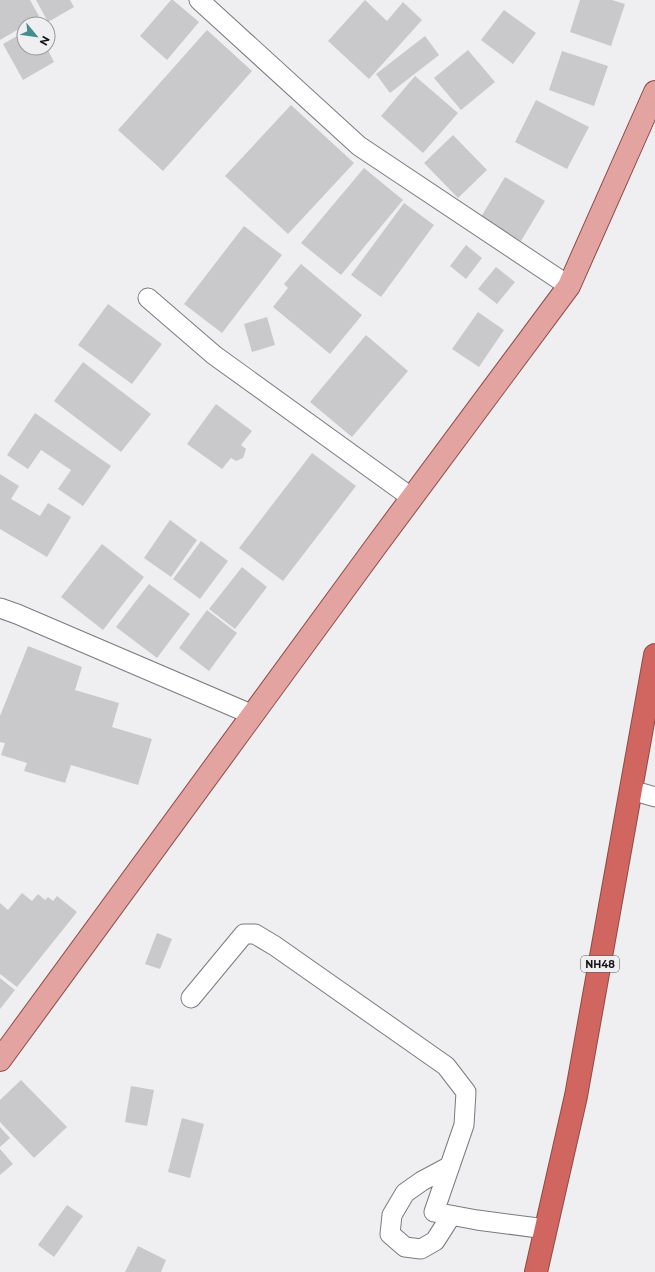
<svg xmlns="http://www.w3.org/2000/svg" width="655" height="1272" font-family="Montserrat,sans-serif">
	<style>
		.building { fill: #c9c8cb }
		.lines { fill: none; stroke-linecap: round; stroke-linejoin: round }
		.minor-casing { stroke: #7a7b7d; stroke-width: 21 }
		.major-casing { stroke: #8f4a46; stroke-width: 24 }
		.highway-casing { stroke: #8f4a46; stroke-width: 24 }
		.minor { stroke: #fff; stroke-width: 19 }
		.major { stroke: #e3a3a0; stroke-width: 22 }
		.highway { stroke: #d16660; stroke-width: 22 }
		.labels { text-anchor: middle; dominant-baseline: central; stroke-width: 3; stroke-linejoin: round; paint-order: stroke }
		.shield { fill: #efeff2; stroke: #565658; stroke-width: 1 }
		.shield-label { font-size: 10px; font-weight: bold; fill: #151516 }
	</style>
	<rect width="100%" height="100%" fill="#efeff2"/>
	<path class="building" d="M 0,0 L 30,0 L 39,16 L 27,24 L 24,24 L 24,26 L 0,40 Z
		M 36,0 L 70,0 L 74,7 L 48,22 Z
		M 171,0 L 173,0 L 199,22 L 167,60 L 140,36 Z
		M 365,0 L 387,21 L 403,2 L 422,20 L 369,79 L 328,41 Z
		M 580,0 L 612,0 L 625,4 L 611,46 L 570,32 Z
		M 504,10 L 536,33 L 513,64 L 481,40 Z
		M 207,30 L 252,71 L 163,171 L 118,130 Z
		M 24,32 L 24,48 L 47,48 L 54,62 L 23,80 L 3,44 Z
		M 425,36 L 439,55 L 390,93 L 376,74 Z
		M 468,50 L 495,82 L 461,110 L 434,78 Z
		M 562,51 L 608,66 L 594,106 L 549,90 Z
		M 415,76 L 458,113 L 423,153 L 381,116 Z
		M 536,100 L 589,127 L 567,169 L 515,142 Z
		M 291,105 L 354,163 L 288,234 L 225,176 Z
		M 453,135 L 487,170 L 458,198 L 424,163 Z
		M 364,168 L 403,200 L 341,275 L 301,243 Z
		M 505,177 L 545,201 L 521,241 L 481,217 Z
		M 404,203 L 434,225 L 381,297 L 351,275 Z
		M 244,226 L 282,255 L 222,333 L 184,304 Z
		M 466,245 L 482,258 L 466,279 L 450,266 Z
		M 301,264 L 362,315 L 330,354 L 273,307 L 288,288 L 284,284 Z
		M 496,267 L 515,282 L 497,304 L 478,289 Z
		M 108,304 L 162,344 L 132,384 L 78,345 Z
		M 478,312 L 504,330 L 479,367 L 452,349 Z
		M 267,317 L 275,345 L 252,352 L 244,324 Z
		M 366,335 L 408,371 L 352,437 L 310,402 Z
		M 83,362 L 151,414 L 121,452 L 54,401 Z
		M 216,404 L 252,431 L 241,445 L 246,449 L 243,458 L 236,461 L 231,458 L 222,469 L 187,444 Z
		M 35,413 L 111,466 L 83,506 L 58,489 L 71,470 L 41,450 L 28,469 L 7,455 Z
		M 312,453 L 356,486 L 283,581 L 239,548 Z
		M 0,474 L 19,486 L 11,499 L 40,516 L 48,503 L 71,517 L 47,557 L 0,529 Z
		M 170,520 L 197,540 L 171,577 L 144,558 Z
		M 201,541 L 228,561 L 200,599 L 173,579 Z
		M 102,544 L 144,577 L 103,630 L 61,597 Z
		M 242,567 L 267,587 L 235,629 L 209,609 Z
		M 149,584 L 190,614 L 157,658 L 116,627 Z
		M 207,610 L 237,633 L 209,671 L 179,648 Z
		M 28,646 L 82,667 L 75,690 L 119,703 L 112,727 L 152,739 L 138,785 L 71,765 L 65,783 L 24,771 L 27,763 L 1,755 L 5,743 L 0,742 L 0,716 Z
		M 22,893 L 32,901 L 38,894 L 45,900 L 48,897 L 53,901 L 57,896 L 77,912 L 17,987 L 0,974 L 0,903 L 8,910 Z
		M 157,933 L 172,939 L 160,969 L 145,964 Z
		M 0,978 L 15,990 L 0,1009 Z
		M 21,1080 L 67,1127 L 34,1158 L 0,1122 L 0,1100 Z
		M 131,1086 L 154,1090 L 147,1126 L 125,1122 Z
		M 182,1118 L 204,1124 L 190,1178 L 168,1172 Z
		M 0,1127 L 10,1138 L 0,1147 Z
		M 0,1149 L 13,1164 L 0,1175 Z
		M 67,1205 L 83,1216 L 54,1257 L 38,1245 Z
		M 138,1246 L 166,1260 L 161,1272 L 125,1272 Z"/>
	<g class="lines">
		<defs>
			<path id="minor" d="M 199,0 L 359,146 L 569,286
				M 148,298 L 214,355 L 412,498
				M 0,608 L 17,614 L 253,715
				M 631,790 L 655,797
				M 191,998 L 244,934 L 255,934 L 275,946 L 446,1066 L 466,1092 L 464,1125 L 434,1212 L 477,1220 L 546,1229
				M 450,1166 L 422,1181 L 405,1193 L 392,1215 L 390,1234 L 405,1247 L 421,1249 L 435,1241 L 451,1216"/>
			<path id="major" d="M 0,1060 L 376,546 L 569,286 L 655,92"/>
			<path id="highway" d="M 536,1272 L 576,1096 L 655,655"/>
		</defs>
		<use href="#minor" class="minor-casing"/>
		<use href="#major" class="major-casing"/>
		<use href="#highway" class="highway-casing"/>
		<use href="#minor" class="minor"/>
		<use href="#major" class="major"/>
		<use href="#highway" class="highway"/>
	</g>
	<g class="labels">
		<rect class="shield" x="581" y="956" width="38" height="16" rx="3"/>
		<g class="shield-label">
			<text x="600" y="964">NH48</text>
		</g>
	</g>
	<g transform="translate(36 36) rotate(119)"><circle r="19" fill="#efeff2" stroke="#98989a"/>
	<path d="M0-3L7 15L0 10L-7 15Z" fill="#448c8f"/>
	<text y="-6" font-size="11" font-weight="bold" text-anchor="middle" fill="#151516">N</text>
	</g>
</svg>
